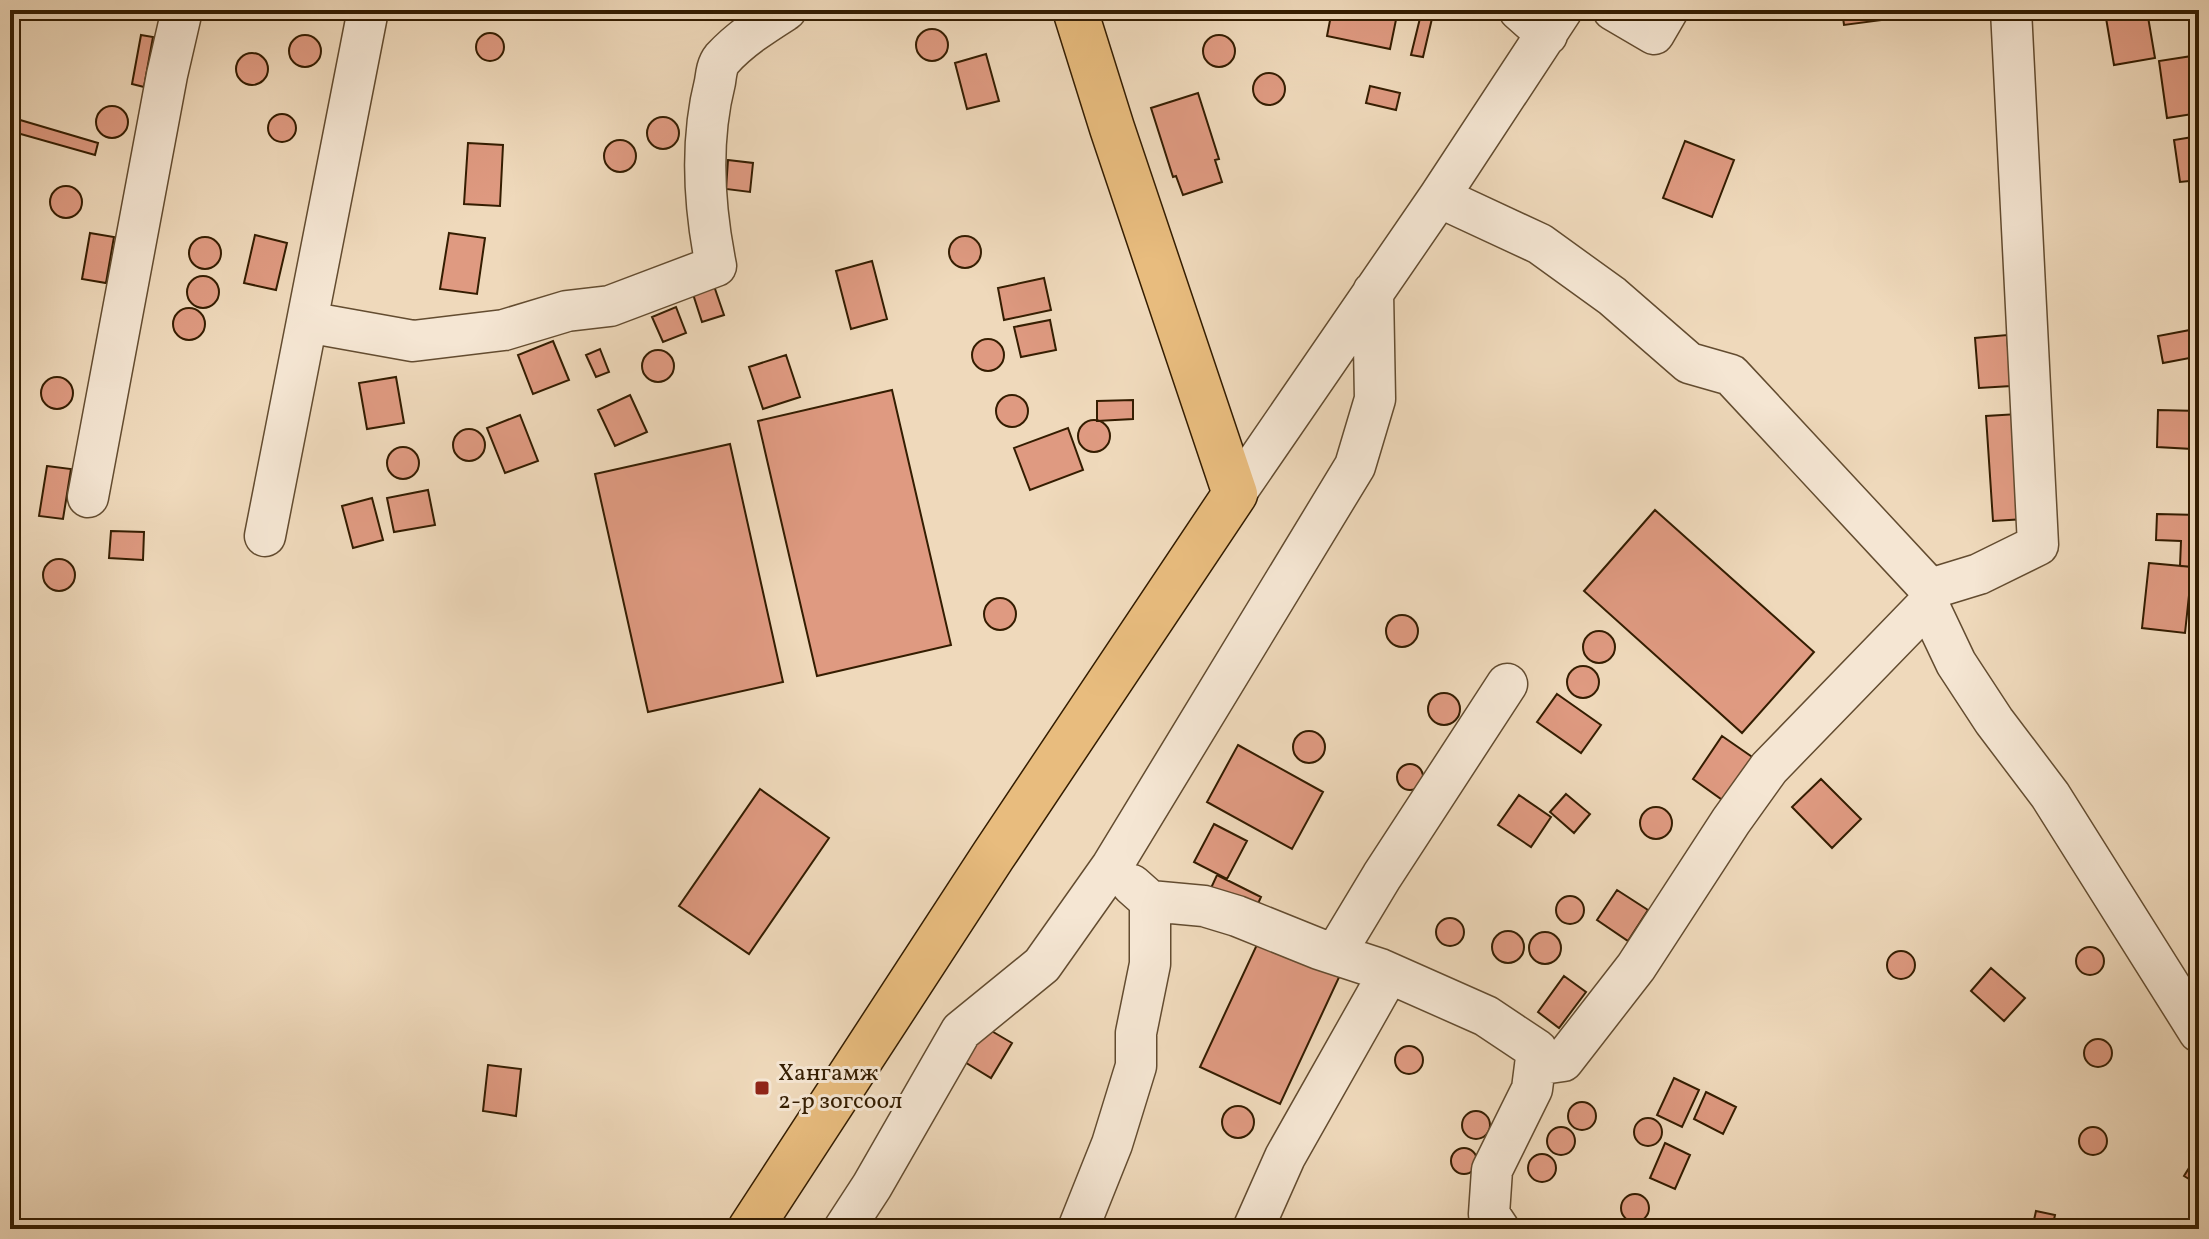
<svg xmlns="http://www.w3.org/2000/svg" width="2209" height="1239" font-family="Vollkorn,serif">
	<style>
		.building { fill: #df9a81; stroke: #341d01; stroke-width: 2 }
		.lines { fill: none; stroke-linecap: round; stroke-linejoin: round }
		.minor-casing { stroke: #634c30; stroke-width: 43 }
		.major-casing { stroke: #341d01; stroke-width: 47 }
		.minor { stroke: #f5e6d3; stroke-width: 40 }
		.major { stroke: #e8bc7e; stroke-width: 44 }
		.poi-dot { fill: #8f2418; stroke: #f5e6d3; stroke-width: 3 }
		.labels { text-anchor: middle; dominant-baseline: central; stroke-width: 6; stroke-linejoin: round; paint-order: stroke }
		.poi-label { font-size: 24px; fill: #341d01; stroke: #f5e6d3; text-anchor: start }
	</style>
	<rect width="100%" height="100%" fill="#efd9bb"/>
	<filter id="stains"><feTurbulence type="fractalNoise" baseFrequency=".0025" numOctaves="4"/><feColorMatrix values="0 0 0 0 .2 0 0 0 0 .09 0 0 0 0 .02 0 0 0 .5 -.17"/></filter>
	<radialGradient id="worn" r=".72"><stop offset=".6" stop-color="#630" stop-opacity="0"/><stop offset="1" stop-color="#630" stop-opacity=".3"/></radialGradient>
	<path class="building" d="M 1332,10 L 1398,10 L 1390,49 L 1327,36 Z
		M 1422,10 L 1434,10 L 1423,57 L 1411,55 Z
		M 1842,10 L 1889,10 L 1890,19 L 1844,25 Z
		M 2147,11 L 2155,58 L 2114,65 L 2106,18 Z
		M916 45a16 16 0 1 1 32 0a16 16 0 1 1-32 0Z
		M476 47a14 14 0 1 1 28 0a14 14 0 1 1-28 0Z
		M289 51a16 16 0 1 1 32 0a16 16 0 1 1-32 0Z
		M1203 51a16 16 0 1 1 32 0a16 16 0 1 1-32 0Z
		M 141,35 L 153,37 L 144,87 L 132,84 Z
		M236 69a16 16 0 1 1 32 0a16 16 0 1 1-32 0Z
		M 986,54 L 999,101 L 967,109 L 955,63 Z
		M 2192,56 L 2199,113 L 2167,118 L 2159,61 Z
		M1253 89a16 16 0 1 1 32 0a16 16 0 1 1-32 0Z
		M 1370,86 L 1400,93 L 1396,110 L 1366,103 Z
		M 1198,93 L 1219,159 L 1215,160 L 1222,182 L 1183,195 L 1176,176 L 1173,177 L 1151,108 Z
		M96 122a16 16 0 1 1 32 0a16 16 0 1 1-32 0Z
		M268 128a14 14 0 1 1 28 0a14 14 0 1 1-28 0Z
		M647 133a16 16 0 1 1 32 0a16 16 0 1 1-32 0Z
		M 10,117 L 98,143 L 95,155 L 10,131 Z
		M 2199,136 L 2199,180 L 2180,182 L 2174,140 Z
		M604 156a16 16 0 1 1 32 0a16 16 0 1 1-32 0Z
		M 1685,141 L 1734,160 L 1712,217 L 1663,198 Z
		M 468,143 L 503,145 L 500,206 L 464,204 Z
		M 728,160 L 753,163 L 750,192 L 726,189 Z
		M50 202a16 16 0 1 1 32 0a16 16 0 1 1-32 0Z
		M 90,233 L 114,237 L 106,283 L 82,279 Z
		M 449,233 L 485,238 L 477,294 L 440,289 Z
		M 255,235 L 287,243 L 276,290 L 244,283 Z
		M949 252a16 16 0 1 1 32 0a16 16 0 1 1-32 0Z
		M189 253a16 16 0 1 1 32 0a16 16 0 1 1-32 0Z
		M 872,261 L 887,319 L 851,329 L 836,271 Z
		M187 292a16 16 0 1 1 32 0a16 16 0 1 1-32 0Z
		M 1044,278 L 1051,310 L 1004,320 L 998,288 Z
		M 713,283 L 724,315 L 702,322 L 692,291 Z
		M 676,307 L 686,333 L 663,342 L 652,317 Z
		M173 324a16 16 0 1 1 32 0a16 16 0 1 1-32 0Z
		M 1050,320 L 1056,350 L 1021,357 L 1014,327 Z
		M 2190,330 L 2195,357 L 2163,363 L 2158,336 Z
		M 2007,335 L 2011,386 L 1979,388 L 1975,338 Z
		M972 355a16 16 0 1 1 32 0a16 16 0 1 1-32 0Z
		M 553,341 L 569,380 L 533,394 L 518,355 Z
		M 600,349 L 609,372 L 596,377 L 586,355 Z
		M642 366a16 16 0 1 1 32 0a16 16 0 1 1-32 0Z
		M 786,355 L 800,397 L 763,409 L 749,367 Z
		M41 393a16 16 0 1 1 32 0a16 16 0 1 1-32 0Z
		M 396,377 L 404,423 L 367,429 L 359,383 Z
		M 892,390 L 951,645 L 817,676 L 758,421 Z
		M996 411a16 16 0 1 1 32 0a16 16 0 1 1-32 0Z
		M 630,395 L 647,432 L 615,446 L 598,410 Z
		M 1133,400 L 1133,419 L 1097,421 L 1097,401 Z
		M 2158,410 L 2199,411 L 2199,461 L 2192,461 L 2192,449 L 2157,447 Z
		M 2018,414 L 2025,519 L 1993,521 L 1986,416 Z
		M 520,415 L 538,461 L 505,473 L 487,428 Z
		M1078 436a16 16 0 1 1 32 0a16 16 0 1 1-32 0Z
		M 1068,428 L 1083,470 L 1030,490 L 1014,448 Z
		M453 445a16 16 0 1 1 32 0a16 16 0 1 1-32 0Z
		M 730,444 L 783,682 L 648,712 L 595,474 Z
		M387 463a16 16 0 1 1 32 0a16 16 0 1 1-32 0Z
		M 47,466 L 71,469 L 63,519 L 39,516 Z
		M 428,490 L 435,525 L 394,532 L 387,498 Z
		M 372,498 L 383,540 L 353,548 L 342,506 Z
		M 1655,510 L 1814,652 L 1742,733 L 1584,591 Z
		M 2157,514 L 2199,515 L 2199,567 L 2180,566 L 2181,541 L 2156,540 Z
		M 111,531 L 144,532 L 143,560 L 109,558 Z
		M43 575a16 16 0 1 1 32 0a16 16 0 1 1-32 0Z
		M 2149,563 L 2192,567 L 2185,633 L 2142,628 Z
		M984 614a16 16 0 1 1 32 0a16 16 0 1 1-32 0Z
		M1386 631a16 16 0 1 1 32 0a16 16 0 1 1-32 0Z
		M1583 647a16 16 0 1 1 32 0a16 16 0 1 1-32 0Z
		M1567 682a16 16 0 1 1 32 0a16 16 0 1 1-32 0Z
		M1428 709a16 16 0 1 1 32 0a16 16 0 1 1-32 0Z
		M 1557,694 L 1601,725 L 1581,753 L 1537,722 Z
		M1293 747a16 16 0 1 1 32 0a16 16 0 1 1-32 0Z
		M 1722,736 L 1758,761 L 1728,804 L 1693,779 Z
		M 1238,745 L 1323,792 L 1292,849 L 1207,802 Z
		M1397 777a13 13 0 1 1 26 0a13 13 0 1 1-26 0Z
		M 1821,779 L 1861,819 L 1832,848 L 1792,807 Z
		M 760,789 L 829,838 L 749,954 L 679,906 Z
		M 1566,794 L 1590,814 L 1574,833 L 1550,812 Z
		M 1519,795 L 1551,817 L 1531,847 L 1498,825 Z
		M1640 823a16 16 0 1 1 32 0a16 16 0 1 1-32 0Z
		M 1214,824 L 1247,841 L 1227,879 L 1194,862 Z
		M 1217,875 L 1261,897 L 1256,908 L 1211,888 Z
		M 1617,890 L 1648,910 L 1628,941 L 1597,920 Z
		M1556 910a14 14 0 1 1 28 0a14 14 0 1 1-28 0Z
		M1436 932a14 14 0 1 1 28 0a14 14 0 1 1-28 0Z
		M1492 947a16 16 0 1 1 32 0a16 16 0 1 1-32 0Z
		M1529 948a16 16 0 1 1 32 0a16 16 0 1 1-32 0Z
		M 1261,936 L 1341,973 L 1280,1104 L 1200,1067 Z
		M2076 961a14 14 0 1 1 28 0a14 14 0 1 1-28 0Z
		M1887 965a14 14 0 1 1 28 0a14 14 0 1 1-28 0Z
		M 1991,968 L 2025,998 L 2004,1021 L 1971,991 Z
		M 1564,976 L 1586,992 L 1559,1028 L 1538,1012 Z
		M 983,1026 L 1012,1043 L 991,1078 L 963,1061 Z
		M2084 1053a14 14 0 1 1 28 0a14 14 0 1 1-28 0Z
		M1395 1060a14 14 0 1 1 28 0a14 14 0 1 1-28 0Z
		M 488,1065 L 521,1069 L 516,1116 L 483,1111 Z
		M 1674,1078 L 1699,1090 L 1682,1127 L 1657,1115 Z
		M 1706,1092 L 1736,1107 L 1723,1134 L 1694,1119 Z
		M1568 1116a14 14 0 1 1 28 0a14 14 0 1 1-28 0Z
		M1222 1122a16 16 0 1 1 32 0a16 16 0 1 1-32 0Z
		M1462 1125a14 14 0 1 1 28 0a14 14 0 1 1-28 0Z
		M1634 1132a14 14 0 1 1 28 0a14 14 0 1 1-28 0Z
		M1547 1141a14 14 0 1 1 28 0a14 14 0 1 1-28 0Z
		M2079 1141a14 14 0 1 1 28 0a14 14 0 1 1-28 0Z
		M 1665,1143 L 1690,1155 L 1675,1189 L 1650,1178 Z
		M1451 1161a13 13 0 1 1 26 0a13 13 0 1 1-26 0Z
		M 2199,1152 L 2199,1185 L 2184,1176 Z
		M1528 1168a14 14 0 1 1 28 0a14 14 0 1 1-28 0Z
		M1621 1208a14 14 0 1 1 28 0a14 14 0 1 1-28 0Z
		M 2036,1211 L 2055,1215 L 2052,1229 L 2032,1229 Z
		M 1653,1222 L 1675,1229 L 1650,1229 Z
		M 1346,1223 L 1355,1224 L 1359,1229 L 1336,1229 Z"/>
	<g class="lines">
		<defs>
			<path id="minor" d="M 1519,10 L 1547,35
				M 1613,10 L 1654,34 L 1668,10
				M 1439,197 L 1540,244 L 1612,296 L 1689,363 L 1731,375 L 1930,589 L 1928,604
				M 307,322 L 413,341 L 504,330 L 567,311 L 610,306 L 716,266 C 704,206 700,141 715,82 C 716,75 717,65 722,59 C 740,39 764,24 786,10
				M 1235,494 L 1439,197 L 1562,10
				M 88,497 L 167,75 L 182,10
				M 265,536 L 368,10
				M 1930,589 L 1979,574 L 2038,545 L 2011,10
				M 1150,901 L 1204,906 L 1237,916 L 1319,949 L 1380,969 L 1486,1016 L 1537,1050 L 1532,1089 L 1492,1170 L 1489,1214 L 1499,1229
				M 1335,954 L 1382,876 L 1507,684
				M 1535,1065 L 1563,1061 L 1636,967 L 1731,821 L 1769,768 L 1928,604 L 1956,663 L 1994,721 L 2050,795 L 2199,1032
				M 844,1229 L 872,1186 L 961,1031 L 1042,965 L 1112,866 L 1355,466 L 1375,399 L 1373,292
				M 1078,1229 L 1112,1144 L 1136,1066 L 1136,1033 L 1150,964 L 1150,901 L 1132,885
				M 1253,1229 L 1285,1157 L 1389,973"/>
			<path id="major" d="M 750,1229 L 993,856 L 1235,494 L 1112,128 L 1075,10"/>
		</defs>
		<use href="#minor" class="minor-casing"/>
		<use href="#major" class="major-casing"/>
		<use href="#minor" class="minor"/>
		<use href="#major" class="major"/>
	</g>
	<rect class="poi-dot" x="754" y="1080" width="16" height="16" rx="4"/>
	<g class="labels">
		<g class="poi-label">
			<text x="778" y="1074">Хангамж<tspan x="778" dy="28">2-р зогсоол</tspan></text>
		</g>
	</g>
	<rect width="2209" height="1239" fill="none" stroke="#efd9bb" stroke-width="40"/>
	<rect x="12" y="12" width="2185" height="1215" fill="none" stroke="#341d01" stroke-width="4"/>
	<rect x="20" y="20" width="2169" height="1199" fill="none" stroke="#341d01" stroke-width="2"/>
	<rect width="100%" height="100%" filter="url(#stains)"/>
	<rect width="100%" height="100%" fill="url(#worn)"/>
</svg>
